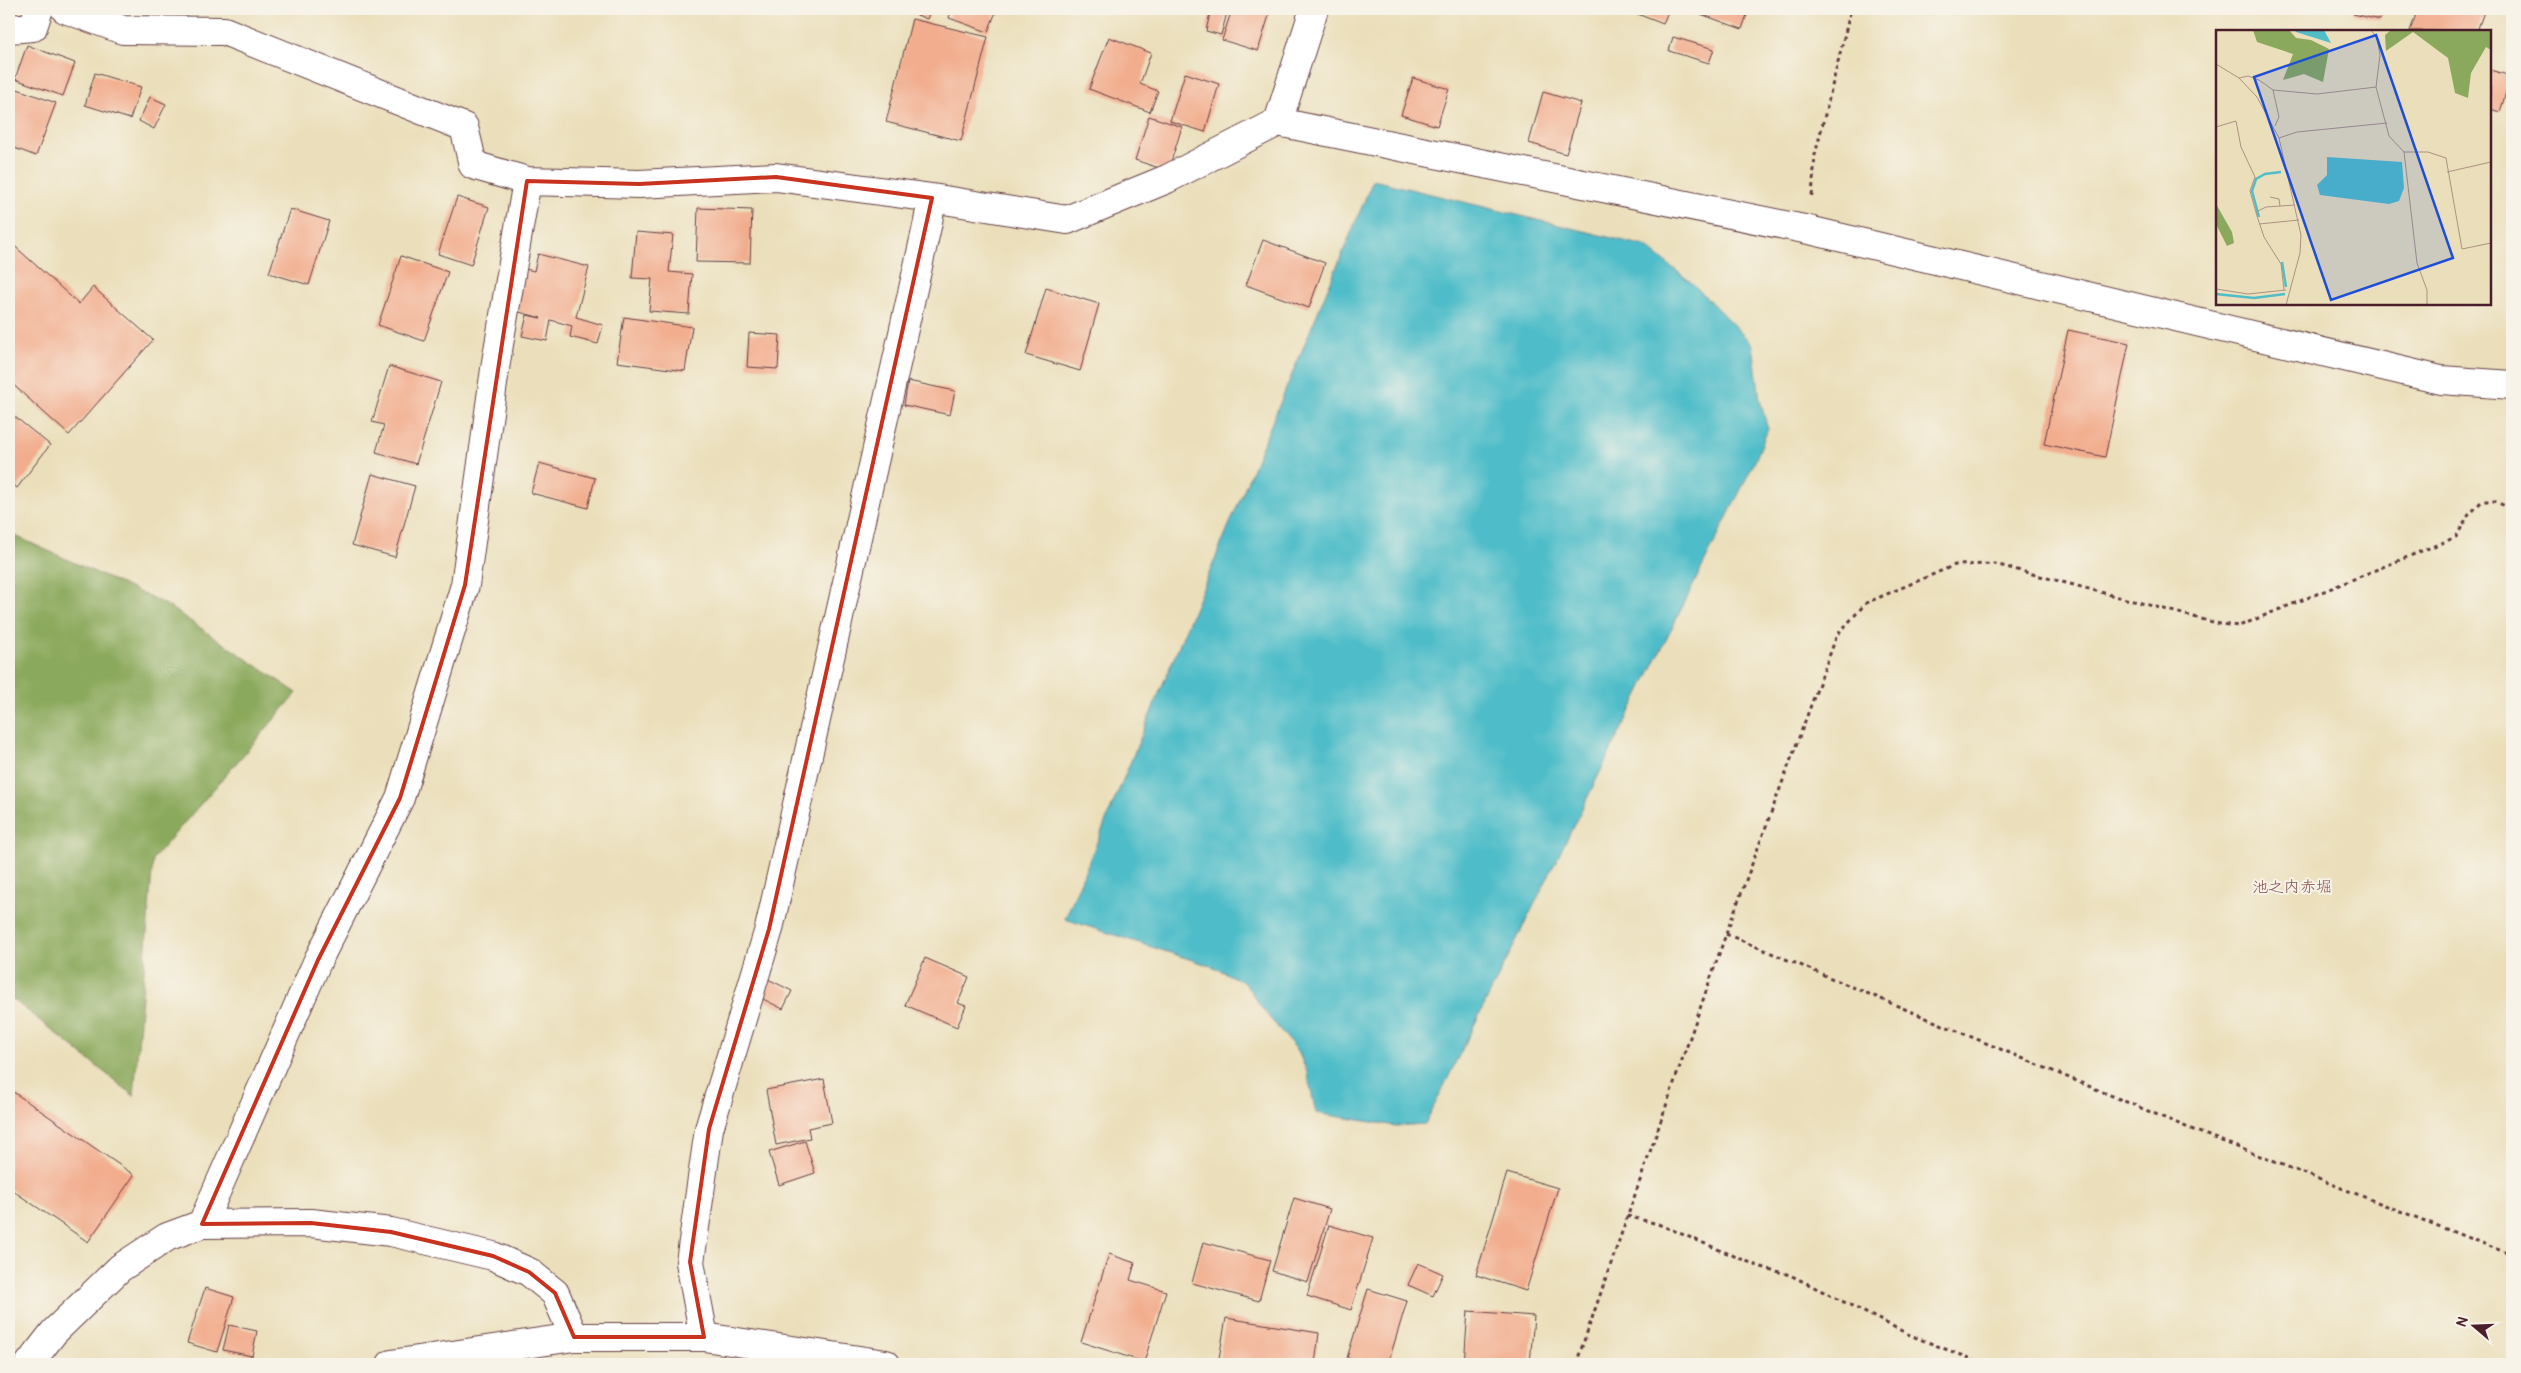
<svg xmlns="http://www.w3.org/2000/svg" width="2521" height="1373" font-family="Pangolin,'Klee One',sans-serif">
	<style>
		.forest { fill: #8ba95c; stroke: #6a6444 }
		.water { fill: #50bdc9; stroke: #4d6e7a }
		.building { fill: #f2ad8e }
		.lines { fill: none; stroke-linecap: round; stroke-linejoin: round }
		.street-casing { stroke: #623c41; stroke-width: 30 }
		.secondary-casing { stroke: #623c41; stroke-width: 30 }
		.path { stroke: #623c41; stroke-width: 3; stroke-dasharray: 4 4; stroke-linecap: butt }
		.street { stroke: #fff; stroke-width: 28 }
		.secondary { stroke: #fff; stroke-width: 28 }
		.marked { fill: none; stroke: #c8321e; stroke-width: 4; stroke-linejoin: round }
		.labels { text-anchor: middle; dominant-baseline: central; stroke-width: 4; stroke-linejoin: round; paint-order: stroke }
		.quarter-label { font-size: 16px; fill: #85514e; stroke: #f7f3e8 }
		.inset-river { fill: none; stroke: #50bdc9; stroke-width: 2.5 }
		.inset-road { fill: none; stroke: #ab9281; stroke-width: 1 }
		.view { fill: #1d4ed8; fill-opacity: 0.15; stroke: #1d4ed8; stroke-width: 2.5 }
		.inset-edge { fill: none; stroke: #4a1f2b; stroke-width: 2.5 }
	</style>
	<rect width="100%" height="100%" fill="#f7f3e8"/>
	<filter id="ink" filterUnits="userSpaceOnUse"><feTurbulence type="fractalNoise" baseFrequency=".02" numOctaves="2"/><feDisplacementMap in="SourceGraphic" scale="10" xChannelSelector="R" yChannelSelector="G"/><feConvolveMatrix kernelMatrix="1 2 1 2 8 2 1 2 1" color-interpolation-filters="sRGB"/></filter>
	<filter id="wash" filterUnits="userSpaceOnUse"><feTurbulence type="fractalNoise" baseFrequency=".0096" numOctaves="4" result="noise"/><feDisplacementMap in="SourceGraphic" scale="20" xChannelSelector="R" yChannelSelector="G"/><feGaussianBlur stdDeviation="1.12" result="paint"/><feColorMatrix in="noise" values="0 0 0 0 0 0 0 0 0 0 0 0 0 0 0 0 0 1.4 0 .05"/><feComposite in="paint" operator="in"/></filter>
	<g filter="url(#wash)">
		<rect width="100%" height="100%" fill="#ebdfbb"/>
		<path class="forest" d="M 9,533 L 165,604 L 297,693 L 153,859 L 134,1096 L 9,996 Z"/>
		<path class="water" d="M 1373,180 L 1645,246 L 1692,283 L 1753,345 L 1760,400 L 1768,429 L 1755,461 L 1425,1124 L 1396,1126 L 1316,1113 L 1307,1072 L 1298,1051 L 1263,1010 L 1245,983 L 1214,967 L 1065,919 Z"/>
		<g id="blocks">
			<path class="building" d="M 902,9 L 931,9 L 927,19 Z
				M 952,9 L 997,9 L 988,32 L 949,18 Z
				M 1211,9 L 1228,9 L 1221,35 L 1206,31 Z
				M 1232,9 L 1271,9 L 1258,51 L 1222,40 Z
				M 1631,9 L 1669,9 L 1663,24 L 1630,11 Z
				M 1696,9 L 1749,9 L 1742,29 L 1695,12 Z
				M 2354,9 L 2383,9 L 2380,20 L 2353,14 Z
				M 2418,9 L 2485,9 L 2477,31 L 2410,31 Z
				M 912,19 L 988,37 L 961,141 L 886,122 Z
				M 1109,37 L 1151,53 L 1140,84 L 1158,91 L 1150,112 L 1089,89 Z
				M 1673,37 L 1714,49 L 1709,63 L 1669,51 Z
				M 27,45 L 75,63 L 63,96 L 15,79 Z
				M 2490,70 L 2511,76 L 2500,112 L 2490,109 Z
				M 95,73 L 141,87 L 130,119 L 85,105 Z
				M 1185,73 L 1219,84 L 1205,132 L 1170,121 Z
				M 1413,78 L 1449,89 L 1437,126 L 1401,115 Z
				M 9,86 L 56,103 L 36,156 L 9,146 Z
				M 1543,92 L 1581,103 L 1566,154 L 1529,143 Z
				M 150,97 L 166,104 L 154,129 L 139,121 Z
				M 1149,116 L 1182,127 L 1168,171 L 1135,160 Z
				M 457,197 L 489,207 L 471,265 L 438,254 Z
				M 698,208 L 752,210 L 750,263 L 696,262 Z
				M 290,209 L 329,221 L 309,285 L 269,273 Z
				M 636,232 L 673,235 L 669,272 L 692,274 L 689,314 L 649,311 L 652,279 L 632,278 Z
				M 1263,240 L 1325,263 L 1309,308 L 1246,285 Z
				M 9,241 L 79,304 L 93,287 L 153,340 L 69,435 L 9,381 Z
				M 538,254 L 589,267 L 576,317 L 603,325 L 598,344 L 570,337 L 572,326 L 551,320 L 547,341 L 522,336 L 527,315 L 541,318 L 505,308 L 516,267 L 534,271 Z
				M 401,256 L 448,272 L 424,341 L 378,325 Z
				M 1046,288 L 1099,304 L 1080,371 L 1026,355 Z
				M 624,317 L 692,327 L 685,371 L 617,362 Z
				M 2068,330 L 2129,343 L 2105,457 L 2044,444 Z
				M 749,333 L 780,335 L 778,369 L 747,367 Z
				M 389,366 L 441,382 L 416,464 L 376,452 L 384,425 L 372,422 Z
				M 908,381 L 955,391 L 950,415 L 904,405 Z
				M 9,412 L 50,445 L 17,488 L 9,482 Z
				M 539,463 L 595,478 L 588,508 L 531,493 Z
				M 372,474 L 415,486 L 395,557 L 352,545 Z
				M 925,958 L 969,977 L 958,1003 L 966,1006 L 957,1027 L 905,1005 Z
				M 768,979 L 792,991 L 783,1009 L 759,997 Z
				M 824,1079 L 832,1123 L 808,1128 L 810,1138 L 776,1145 L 766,1090 Z
				M 9,1089 L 134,1175 L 88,1242 L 9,1188 Z
				M 805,1141 L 815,1173 L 779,1185 L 769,1152 Z
				M 1507,1173 L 1558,1188 L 1526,1291 L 1476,1275 Z
				M 1294,1198 L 1330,1209 L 1308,1282 L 1272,1271 Z
				M 1329,1225 L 1373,1238 L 1351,1310 L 1307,1296 Z
				M 1203,1242 L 1270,1260 L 1259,1301 L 1192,1283 Z
				M 1109,1254 L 1135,1263 L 1130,1280 L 1166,1291 L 1144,1362 L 1081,1342 Z
				M 1418,1263 L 1443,1274 L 1433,1296 L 1408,1285 Z
				M 205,1288 L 234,1297 L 217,1352 L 187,1343 Z
				M 1368,1289 L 1407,1301 L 1388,1364 L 1369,1364 L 1347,1358 Z
				M 1468,1311 L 1534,1316 L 1530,1364 L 1464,1364 Z
				M 1226,1318 L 1319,1333 L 1315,1364 L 1218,1364 Z
				M 229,1325 L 257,1331 L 252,1356 L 223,1350 Z"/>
		</g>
	</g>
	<g filter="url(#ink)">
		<use href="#blocks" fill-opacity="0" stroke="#623c41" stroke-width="1"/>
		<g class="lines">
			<defs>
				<path id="street" d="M 65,9 L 123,30 L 224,31 L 464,127 L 473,165 L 527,181 L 639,184 L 776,177 L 932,198 L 1067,220 L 1167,179 L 1278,122 L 1809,230 L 2441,380 L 2512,385
					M 9,29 L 33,27 L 39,9
					M 1278,122 L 1314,9
					M 202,1224 L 318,960 L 400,798 L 465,585 L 496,362 L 527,181
					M 704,1337 L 690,1262 L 709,1129 L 769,929 L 928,222 L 932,198
					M 29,1364 L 54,1332 L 120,1268 L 167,1237 L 202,1224 L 311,1223 L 391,1232 L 493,1256 L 529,1272 L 555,1293 L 574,1337"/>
				<path id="secondary" d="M 391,1364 L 574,1337 L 704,1337 L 886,1364"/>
			</defs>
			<use href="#street" class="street-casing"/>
			<use href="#secondary" class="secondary-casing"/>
			<path class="path" d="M 1812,196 L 1815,155 L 1851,9
				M 1726,934 L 2191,1129 L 2512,1255
				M 1627,1216 L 1658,1224 L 1758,1266 L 1790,1275 L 1912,1336 L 1984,1364
				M 1576,1364 L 1726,934 L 1837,635 L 1866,603 L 1955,565 L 1995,564 L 2220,624 L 2239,626 L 2456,537 L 2468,516 L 2482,501 L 2494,501 L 2512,509"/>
			<use href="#street" class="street"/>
			<use href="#secondary" class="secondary"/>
		</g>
	</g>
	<path class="marked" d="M 776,177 L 932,198 L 769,929 L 709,1129 L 690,1262 L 704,1337 L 574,1337 L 555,1293 L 529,1272 L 493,1256 L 391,1232 L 311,1223 L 202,1224 L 318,960 L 400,798 L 465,585 L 527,181 L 639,184 Z"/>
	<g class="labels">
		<g class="quarter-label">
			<text x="2292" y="887">池之内赤堀</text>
		</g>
	</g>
	<g transform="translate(2216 30)">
		<rect width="275" height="275" fill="#ebdfbb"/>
		<path d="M 37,0 L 73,0 L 80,8 L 95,10 L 113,19 L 107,52 L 88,44 L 67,50 L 77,24 L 41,12 ZM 175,0 L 275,0 L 275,20 L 270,17 L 255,43 L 252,68 L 239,63 L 232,28 L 197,2 L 170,21 L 169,5 ZM 0,174 L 16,202 L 18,213 L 11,216 L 0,194 Z" fill="#8ba95c"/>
		<path d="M 79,0 L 108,0 L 115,13 L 80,2 ZM 111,127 L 186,132 L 188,158 L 183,171 L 173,174 L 104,165 L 101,155 L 111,145 Z" fill="#50bdc9"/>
		<path class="inset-river" d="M 43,187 L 36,161 L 40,149 L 49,144 L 65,142M 66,232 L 70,257M 0,264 L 38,268 L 69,264"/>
		<path class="inset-road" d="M 155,0 L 161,8 L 164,25 L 160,57 L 173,106 L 188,122 L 201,233 L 211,260 L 211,275M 0,34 L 23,48 L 41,67 L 63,108 L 85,205 L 84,223 L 70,275M 23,48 L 32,46 L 43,50 L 57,60 L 63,87 L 59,96M 57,60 L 101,64 L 160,57M 0,97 L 20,91 L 25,117 L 39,147 L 34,161 L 41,186 L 48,207 L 65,234 L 68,260M 63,108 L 81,102 L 171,93M 188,122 L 212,122 L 230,128 L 246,219 L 275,213M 231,142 L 275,132M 54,167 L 63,169 L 64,176M 40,182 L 50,177 L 79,175M 43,194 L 83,190M 0,259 L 32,264 L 70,260"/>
		<path class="view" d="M 160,5 L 237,228 L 115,270 L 38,47 Z"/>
		<rect width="275" height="275" class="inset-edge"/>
	</g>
	<rect width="2521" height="1373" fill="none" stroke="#f7f3e8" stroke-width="30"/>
	<g transform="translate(2474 1326) rotate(289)" stroke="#f7f3e8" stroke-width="4" paint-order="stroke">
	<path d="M0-4L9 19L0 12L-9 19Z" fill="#4a1f2b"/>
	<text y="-8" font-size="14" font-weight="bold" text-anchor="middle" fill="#4a1f2b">N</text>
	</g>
</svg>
